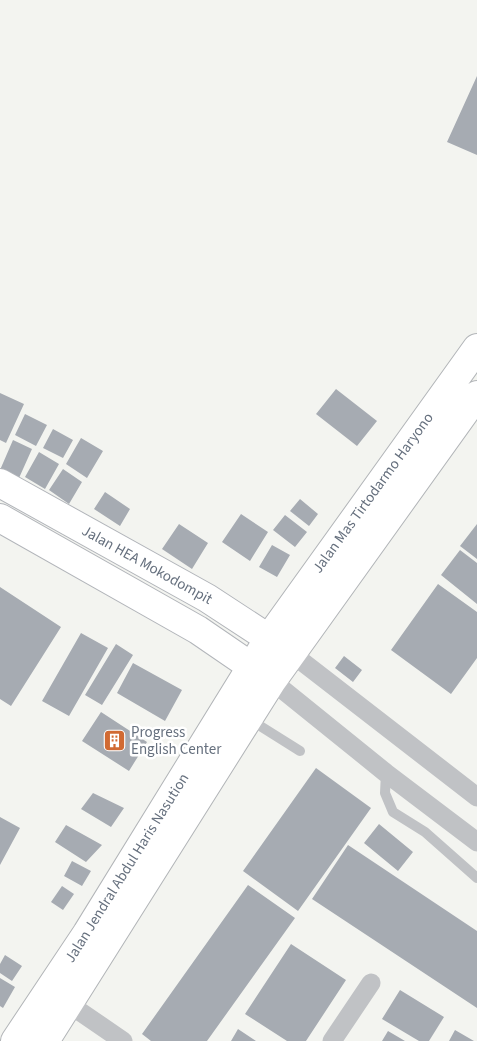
<svg xmlns="http://www.w3.org/2000/svg" width="477" height="1041" font-family="'Source Sans 3',sans-serif">
	<style>
		.building { fill: #a6abb2 }
		.lines { fill: none; stroke-linecap: round; stroke-linejoin: round }
		.secondary-casing { stroke: #b2b5ba; stroke-width: 30 }
		.highway-casing { stroke: #b2b5b8; stroke-width: 30 }
		.lane { stroke: #c0c2c5; stroke-width: 10 }
		.street { stroke: #c0c2c5; stroke-width: 19 }
		.secondary { stroke: #fff; stroke-width: 28 }
		.highway { stroke: #fff; stroke-width: 28 }
		.labels { text-anchor: middle; dominant-baseline: central; stroke-width: 5; stroke-linejoin: round; paint-order: stroke }
		.street-label { font-size: 15px; fill: #66707e; stroke: #fff }
		.poi-label { font-size: 15px; fill: #66707e; stroke: #fff; text-anchor: start }
	</style>
	<rect width="100%" height="100%" fill="#f3f4f0"/>
	<path class="building" d="M 477,76 L 477,155 L 447,142 Z
		M 336,389 L 377,421 L 357,446 L 316,414 Z
		M 0,393 L 24,404 L 6,443 L 0,440 Z
		M 25,414 L 47,425 L 36,446 L 15,435 Z
		M 53,429 L 73,440 L 63,458 L 43,448 Z
		M 81,438 L 103,451 L 87,478 L 66,464 Z
		M 13,440 L 32,449 L 19,478 L 0,470 Z
		M 39,452 L 59,464 L 45,489 L 25,477 Z
		M 63,469 L 82,482 L 69,504 L 49,490 Z
		M 105,492 L 130,509 L 120,526 L 94,509 Z
		M 300,499 L 318,514 L 309,526 L 290,511 Z
		M 241,514 L 268,532 L 250,561 L 222,542 Z
		M 285,515 L 307,532 L 295,547 L 273,530 Z
		M 179,524 L 208,543 L 192,569 L 162,549 Z
		M 477,524 L 477,559 L 460,546 Z
		M 272,545 L 290,555 L 277,577 L 259,567 Z
		M 460,550 L 477,563 L 477,604 L 441,575 Z
		M 438,584 L 477,612 L 477,658 L 451,694 L 391,650 Z
		M 0,587 L 61,627 L 11,706 L 0,699 Z
		M 81,633 L 108,648 L 69,716 L 42,701 Z
		M 116,644 L 133,655 L 102,705 L 85,695 Z
		M 344,656 L 362,670 L 353,682 L 335,668 Z
		M 133,663 L 182,690 L 165,721 L 117,693 Z
		M 101,712 L 147,742 L 129,771 L 82,741 Z
		M 316,768 L 371,808 L 298,911 L 243,871 Z
		M 93,793 L 124,808 L 111,827 L 81,809 Z
		M 0,817 L 20,828 L 0,865 Z
		M 379,824 L 413,852 L 398,871 L 364,843 Z
		M 66,825 L 102,845 L 86,862 L 55,842 Z
		M 348,845 L 477,931 L 477,1008 L 312,899 Z
		M 72,861 L 91,871 L 82,886 L 64,876 Z
		M 248,885 L 295,918 L 207,1041 L 151,1041 L 142,1034 Z
		M 62,886 L 74,894 L 63,910 L 51,902 Z
		M 291,944 L 346,980 L 306,1041 L 287,1041 L 245,1014 Z
		M 5,955 L 22,966 L 12,981 L 0,973 L 0,964 Z
		M 0,978 L 15,987 L 3,1008 L 0,1006 Z
		M 400,990 L 444,1017 L 429,1041 L 419,1041 L 382,1019 Z
		M 238,1029 L 256,1041 L 231,1041 Z
		M 455,1030 L 474,1041 L 449,1041 Z
		M 388,1031 L 405,1041 L 382,1041 Z"/>
	<g class="lines">
		<defs>
			<path id="secondary" d="M 0,483 L 207,598 L 288,651
				M 0,518 L 198,630 L 271,680"/>
			<path id="highway" d="M 15,1041 L 87,933 L 269,638 L 477,348
				M 45,1041 L 272,681 L 477,395"/>
		</defs>
		<use href="#secondary" class="secondary-casing"/>
		<use href="#highway" class="highway-casing"/>
		<path class="lane" d="M 249,719 L 300,751
			M 386,773 L 385,793 L 393,812 L 425,832 L 477,878"/>
		<path class="street" d="M 291,653 L 477,797
			M 272,681 L 386,773 L 477,842
			M 69,1004 L 123,1041
			M 332,1041 L 371,983"/>
		<use href="#secondary" class="secondary"/>
		<use href="#highway" class="highway"/>
	</g>
	<defs>
		<symbol id="building-square" viewBox="-11 -11 22 22"><rect x="-9" y="-9" width="18" height="18" rx="4" fill="#d16a33" stroke="#fff"/><path d="M-4-6H4V6H1V3H-1V6H-4ZM-2.5-4.3h1.7v1.8h-1.7ZM.8-4.3h1.7v1.8H.8ZM-2.5-1h1.7V.8h-1.7ZM.8-1h1.7V.8H.8Z" fill="#fff"/></symbol>
	</defs>
	<g fill-rule="evenodd">
		<use href="#building-square" x="102" y="728" width="25" height="25"/>
	</g>
	<g class="labels">
		<g class="street-label">
			<text transform="translate(373 493) rotate(-54)">Jalan Mas Tirtodarmo Haryono</text>
			<text transform="translate(147 565) rotate(29)">Jalan HEA Mokodompit</text>
			<text transform="translate(127 868) rotate(-58)">Jalan Jendral Abdul Haris Nasution</text>
		</g>
		<g class="poi-label">
			<text x="131" y="732">Progress<tspan x="131" dy="17">English Center</tspan></text>
		</g>
	</g>
</svg>
